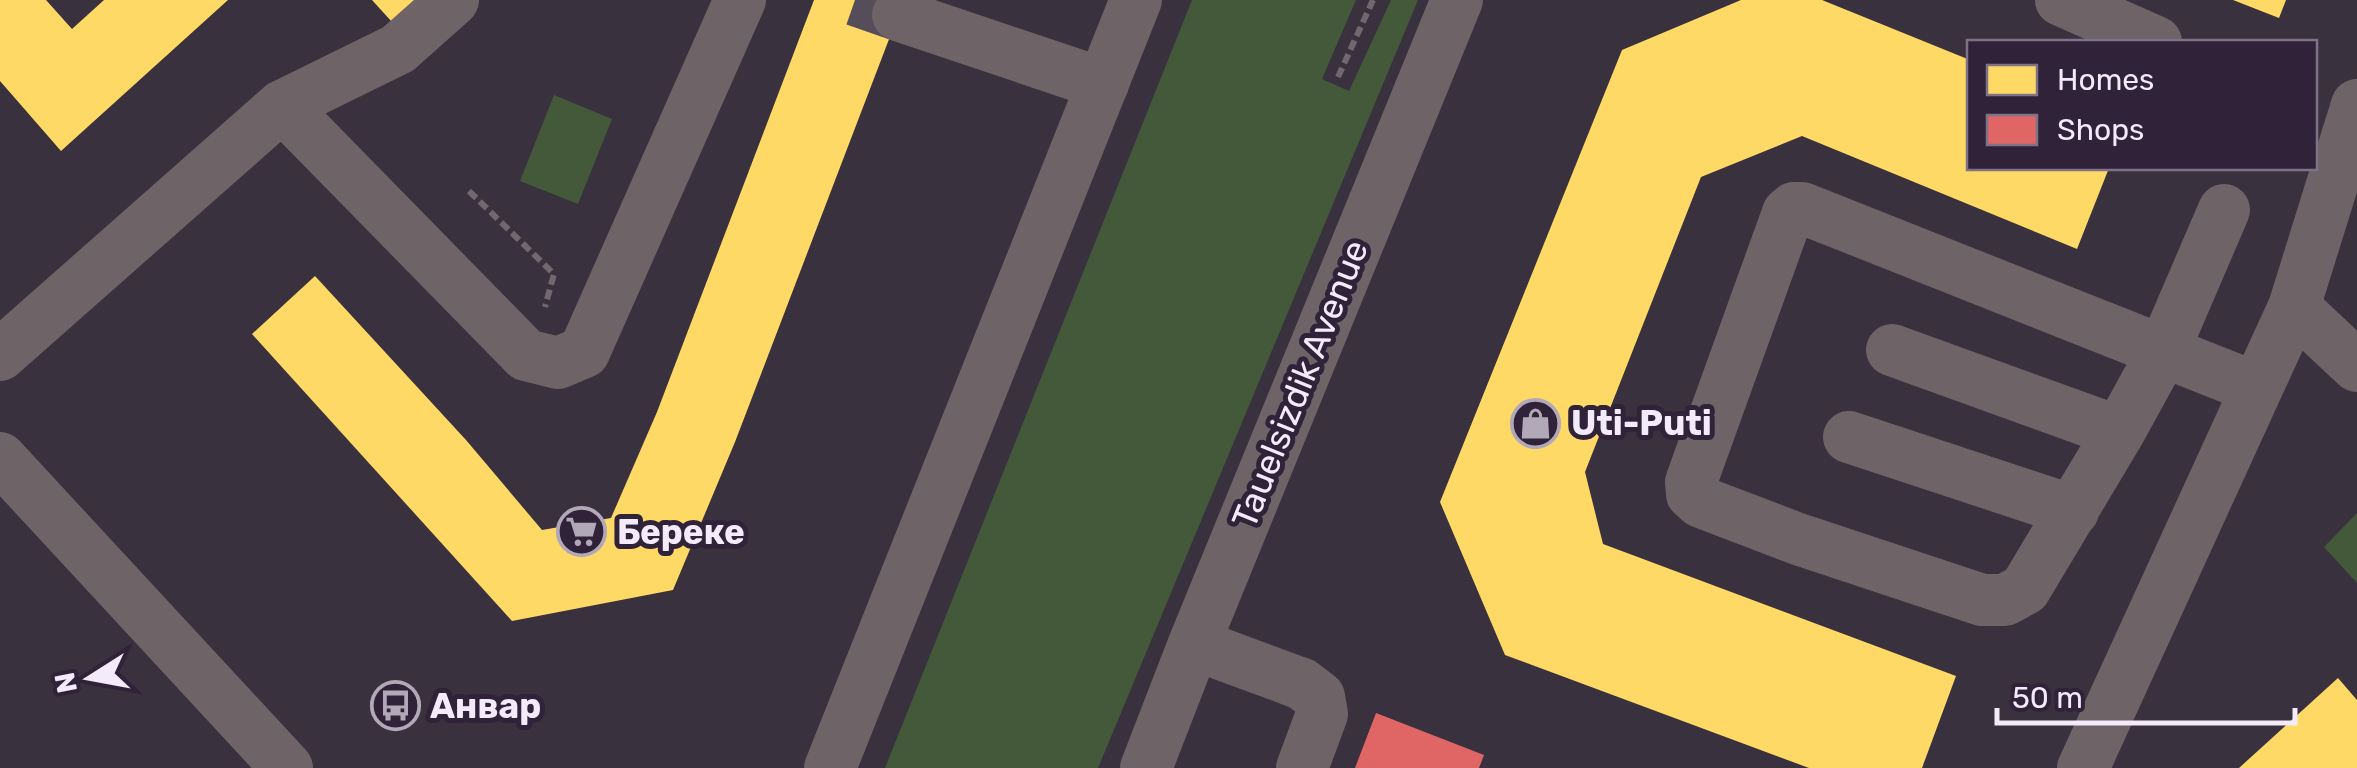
<svg xmlns="http://www.w3.org/2000/svg" width="2357" height="768" font-family="Rubik,sans-serif">
	<style>
		.green { fill: #43593a }
		.homes { fill: #ffd966 }
		.shops { fill: #e06666 }
		.lines { fill: none; stroke-linecap: round; stroke-linejoin: round }
		.minor-tunnel { stroke: #554d5a; stroke-width: 52; stroke-dasharray: 52 26; stroke-linecap: butt }
		.path { stroke: #70686e; stroke-width: 6; stroke-dasharray: 10 5; stroke-linecap: butt }
		.minor { stroke: #6e6468; stroke-width: 52 }
		.labels { text-anchor: middle; dominant-baseline: central; stroke-width: 10; stroke-linejoin: round; paint-order: stroke }
		.street-label { font-size: 35px; fill: #f3eafa; stroke: #302239 }
		.poi-label { font-size: 35px; font-weight: bold; fill: #f3eafa; stroke: #302239; text-anchor: start }
	</style>
	<rect width="100%" height="100%" fill="#39313e"/>
	<path class="green" d="M 1192,0 L 1356,0 L 1322,79 L 1349,91 L 1391,0 L 1418,0 L 1098,768 L 885,768 Z
		M 554,95 L 612,119 L 578,204 L 520,181 Z
		M 2357,513 L 2357,583 L 2324,547 Z"/>
	<path class="homes" d="M 0,0 L 46,0 L 72,29 L 104,0 L 228,0 L 61,151 L 0,81 Z
		M 372,0 L 417,0 L 392,22 Z
		M 814,0 L 904,0 L 735,442 L 673,590 L 512,621 L 252,334 L 315,276 L 466,440 L 542,530 L 611,518 L 657,412 Z
		M 1741,0 L 1822,0 L 1970,60 L 1970,168 L 2109,168 L 2077,249 L 1802,136 L 1701,177 L 1585,472 L 1603,544 L 1956,676 L 1922,768 L 1809,768 L 1505,655 L 1440,502 L 1622,50 Z
		M 2233,0 L 2286,0 L 2279,18 Z
		M 2338,678 L 2357,700 L 2357,768 L 2239,768 Z"/>
	<path class="shops" d="M 1376,713 L 1484,755 L 1479,768 L 1355,768 Z"/>
	<g class="lines">
		<path class="minor-tunnel" d="M 855,0 L 898,15"/>
		<path class="path" d="M 1338,77 L 1373,0
			M 469,191 L 554,274 L 545,307"/>
		<path class="minor" d="M 2061,0 L 2156,42
			M 898,15 L 1103,84
			M 282,106 L 398,49 L 453,0
			M 2224,210 L 2163,352 L 2119,432 L 2025,589 L 2005,600 L 1982,600 L 1798,539 L 1701,502 L 1692,494 L 1691,482 L 1788,213 L 1794,208 L 1802,208 L 2256,388
			M 2294,307 L 2357,366
			M 1892,350 L 2119,432
			M 0,355 L 282,106 L 526,355 L 558,363 L 584,352 L 740,0
			M 1849,437 L 2073,511
			M 0,458 L 287,768
			M 1194,644 L 1302,684 L 1319,697 L 1322,714 L 1302,768
			M 830,768 L 1136,0
			M 1146,768 L 1194,644 L 1457,0
			M 2083,768 L 2294,307 L 2357,105"/>
	</g>
	<defs>
		<symbol id="shop-ring" viewBox="-11 -11 22 22"><circle r="9.5" fill="#302239" stroke="#b2a9b8" stroke-width="1.5"/><path d="M-5-2.5h2.3a2.7 3.5 0 0 1 5.4 0H5L5.5 6h-11ZM-1.5-2.5h3a1.5 2.3 0 0 0-3 0Z" fill="#b2a9b8"/></symbol>
		<symbol id="supermarket-ring" viewBox="-11 -11 22 22"><circle r="9.5" fill="#302239" stroke="#b2a9b8" stroke-width="1.5"/><path d="M-6-5.5h2.5l.6 2H6L4.5 2H-2.5L-4.4-4H-6ZM-1.5 3.2a1.3 1.3 0 1 0 .1 0ZM3 3.2a1.3 1.3 0 1 0 .1 0Z" fill="#b2a9b8"/></symbol>
		<symbol id="bus-ring" viewBox="-11 -11 22 22"><circle r="9.5" fill="#302239" stroke="#b2a9b8" stroke-width="1.5"/><path d="M-5-6H5V4H4V6H2V4H-2V6H-4V4H-5ZM-3.5-4V0h7V-4ZM-3.5 1.2v1.5H-2V1.2ZM2 1.2v1.5H3.5V1.2Z" fill="#b2a9b8"/></symbol>
	</defs>
	<g fill-rule="evenodd">
		<use href="#shop-ring" x="1508" y="396" width="55" height="55"/>
		<use href="#supermarket-ring" x="554" y="504" width="55" height="55"/>
		<use href="#bus-ring" x="368" y="678" width="55" height="55"/>
	</g>
	<g class="labels">
		<g class="street-label">
			<text transform="translate(1300 384) rotate(-68)">Tauelsizdik Avenue</text>
		</g>
		<g class="poi-label">
			<text x="1571" y="423">Uti-Puti</text>
			<text x="617" y="532">Береке</text>
			<text x="430" y="706">Анвар</text>
		</g>
	</g>
	<rect x="1967" y="40" width="350" height="130" fill="#302239" stroke="#7e7286" stroke-width="2.5"/>
	<rect x="1987" y="65" width="50" height="30" fill="#ffd966" stroke="#7e7286" stroke-width="2.5"/>
	<text x="2057" y="90" font-size="30" fill="#f3eafa">Homes</text>
	<rect x="1987" y="115" width="50" height="30" fill="#e06666" stroke="#7e7286" stroke-width="2.5"/>
	<text x="2057" y="140" font-size="30" fill="#f3eafa">Shops</text>
	<g transform="translate(90 678) rotate(259)" stroke="#302239" stroke-width="8" paint-order="stroke">
	<path d="M0-8L18 38L0 25L-18 38Z" fill="#f3eafa"/>
	<text y="-15" font-size="28" font-weight="bold" text-anchor="middle" fill="#f3eafa">N</text>
	</g>
	<path d="M1997 708v15h298v-15" fill="none" stroke="#f3eafa" stroke-width="5"/>
	<text x="2012" y="708" font-size="30" fill="#f3eafa" stroke="#302239" stroke-width="8" paint-order="stroke">50 m</text>
</svg>
